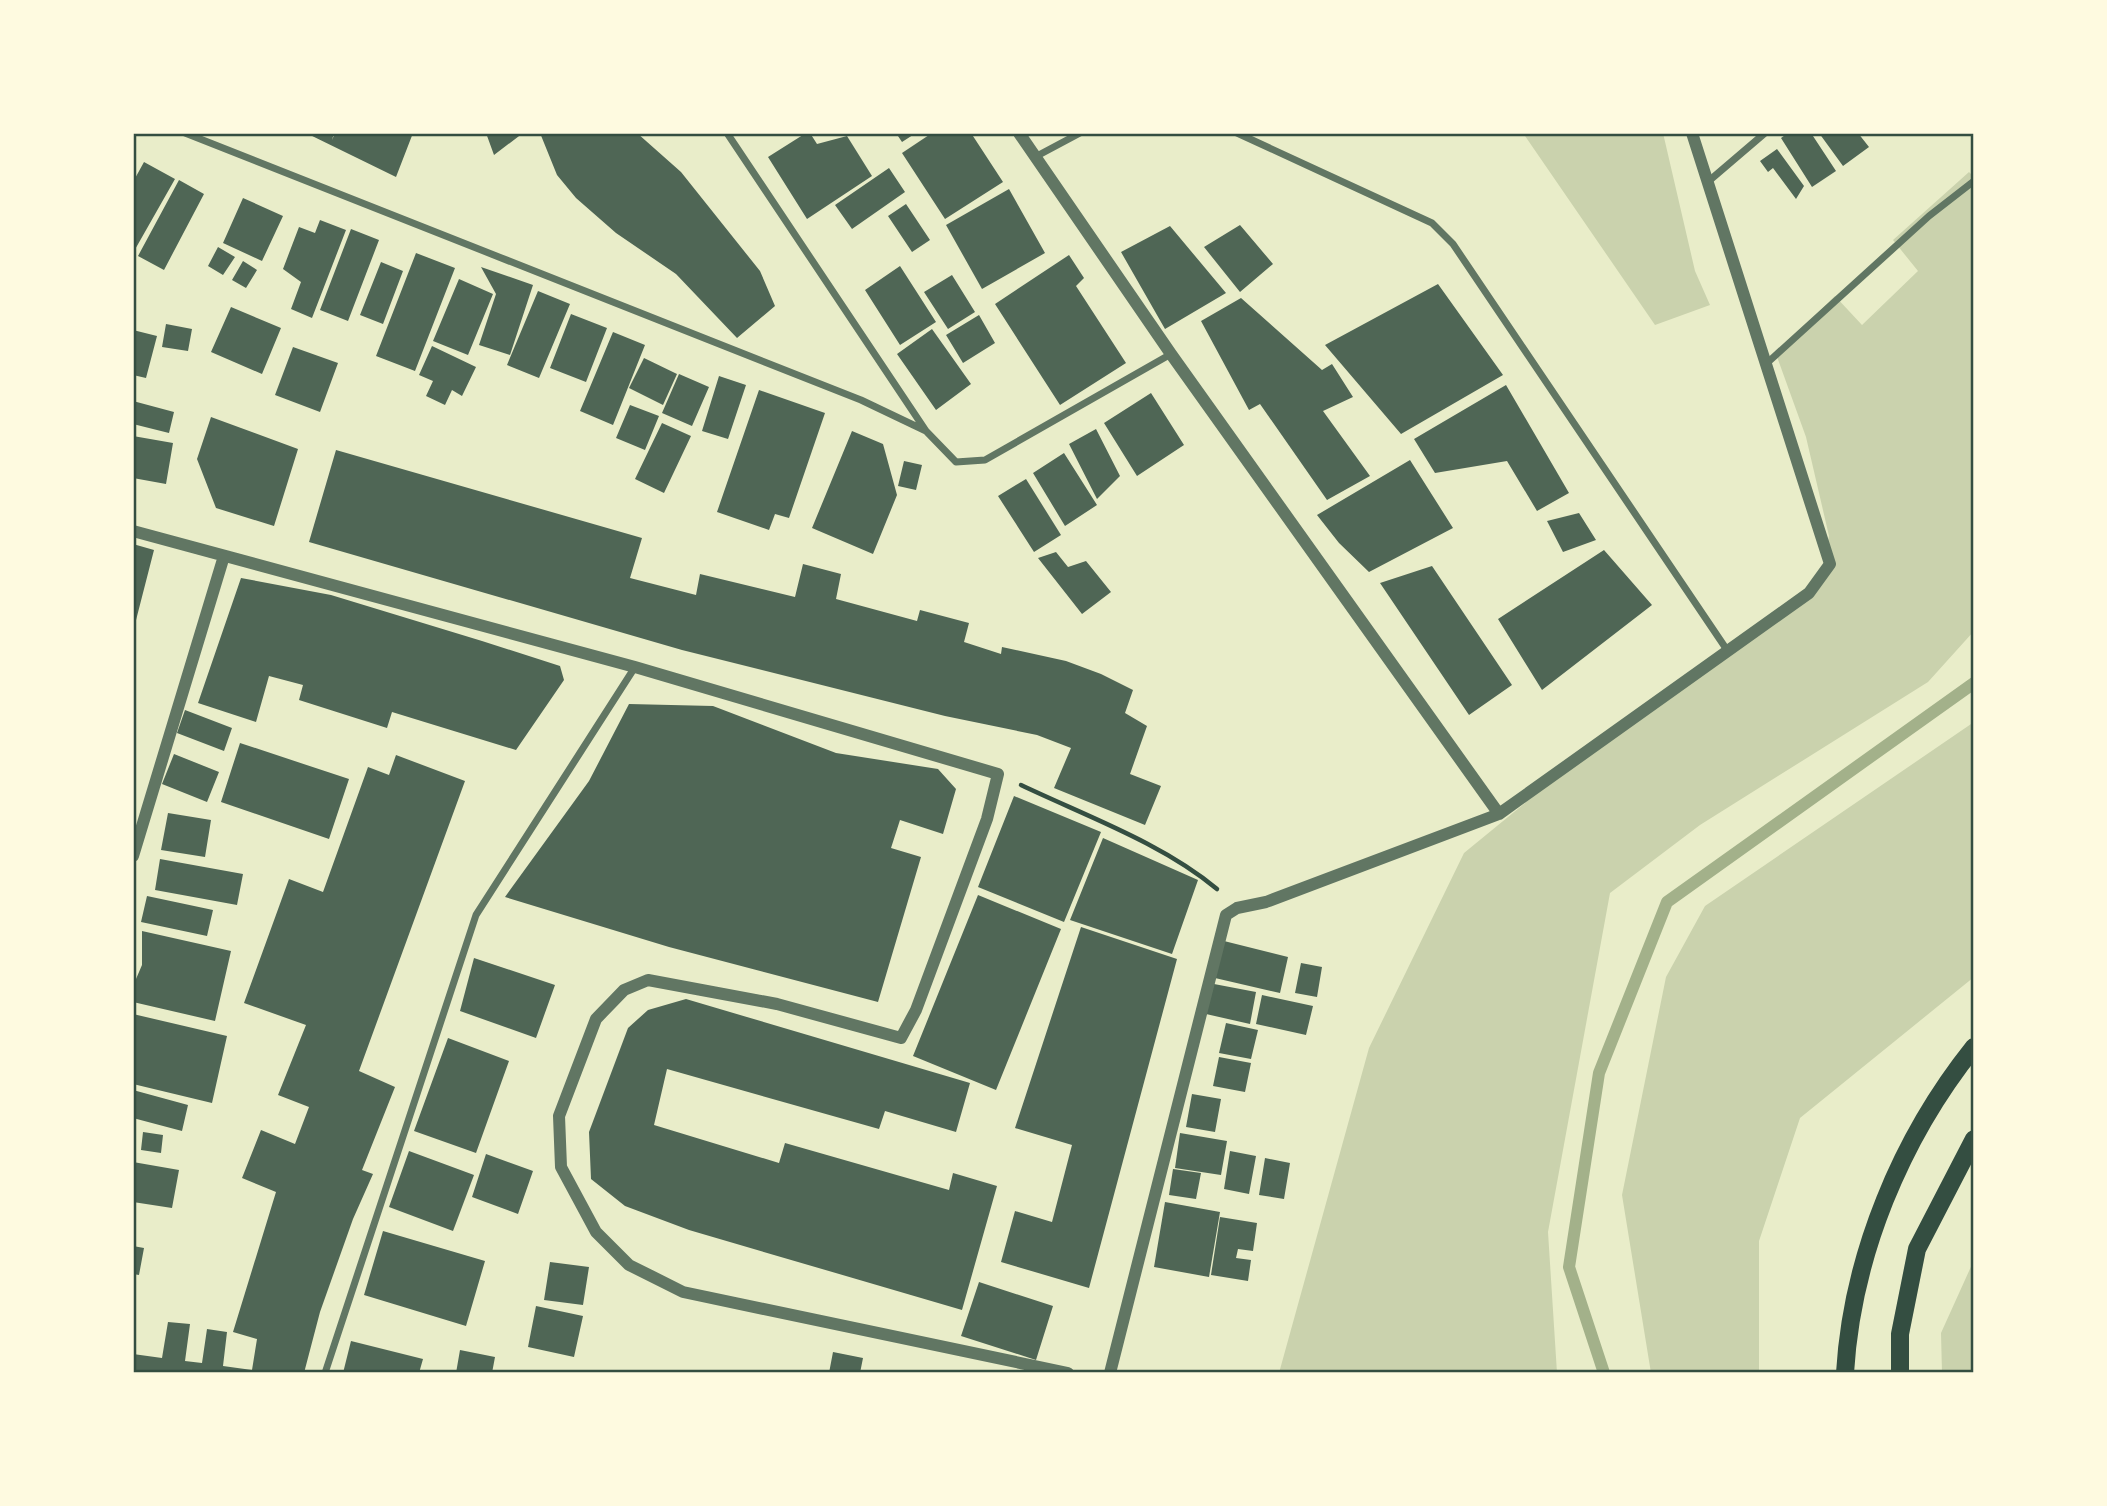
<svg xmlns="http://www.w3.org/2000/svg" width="2107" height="1506" font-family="'Playfair Display',serif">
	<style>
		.green { fill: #cad2ad }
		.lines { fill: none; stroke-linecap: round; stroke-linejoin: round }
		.stream { stroke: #a3b18a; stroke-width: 12 }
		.building { fill: #4f6655 }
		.path { stroke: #344e41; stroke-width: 4.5 }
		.minor { stroke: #617663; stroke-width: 7 }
		.tertiary { stroke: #617663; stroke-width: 12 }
		.primary { stroke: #344e41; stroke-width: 18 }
		.neatline { fill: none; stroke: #344e41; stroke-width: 2.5 }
	</style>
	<rect width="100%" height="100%" fill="#e9edc9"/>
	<path class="green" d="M 1523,133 L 1663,133 L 1695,271 L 1710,305 L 1655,325 Z
		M 1969,172 L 1974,177 L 1974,631 L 1928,682 L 1700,825 L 1610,893 L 1548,1232 L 1557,1373 L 1279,1373 L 1369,1048 L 1464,853 L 1536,794 L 1818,590 L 1829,536 L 1806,437 L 1776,354 L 1835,296 L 1862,325 L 1918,271 L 1893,240 Z
		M 1974,722 L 1974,977 L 1800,1118 L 1759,1241 L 1759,1373 L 1651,1373 L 1622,1195 L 1666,977 L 1705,906 Z
		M 1974,1260 L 1974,1373 L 1942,1373 L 1941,1333 Z"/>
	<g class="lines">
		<path class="stream" d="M 1604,1373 L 1569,1267 L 1599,1073 L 1667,902 L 1974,683"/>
	</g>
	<path class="building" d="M 306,133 L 334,133 L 332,140 L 335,133 L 413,133 L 396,177 Z
		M 486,133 L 523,133 L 494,155 Z
		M 540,133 L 637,133 L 681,172 L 760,271 L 775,306 L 737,338 L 676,274 L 616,233 L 576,198 L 557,175 Z
		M 806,133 L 810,133 L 817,144 L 847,136 L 872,176 L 807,219 L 768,157 Z
		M 896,133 L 916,133 L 902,142 Z
		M 932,133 L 971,133 L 1003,182 L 945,219 L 902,153 Z
		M 1788,133 L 1811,133 L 1836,171 L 1812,187 L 1781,138 Z
		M 1819,133 L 1858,133 L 1869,147 L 1843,166 Z
		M 1777,149 L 1804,186 L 1796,199 L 1773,168 L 1768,172 L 1760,161 Z
		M 144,162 L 175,179 L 133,253 L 133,182 Z
		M 889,168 L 905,192 L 852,229 L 835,205 Z
		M 179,180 L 204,194 L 164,270 L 138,256 Z
		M 1009,189 L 1045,253 L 982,289 L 946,225 Z
		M 243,198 L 283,216 L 262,261 L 223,243 Z
		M 906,204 L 930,240 L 912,252 L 888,216 Z
		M 320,220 L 346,230 L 312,318 L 291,309 L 301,282 L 283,269 L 299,227 L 315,233 Z
		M 1240,225 L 1273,264 L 1240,292 L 1204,247 Z
		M 1170,226 L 1226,293 L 1165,329 L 1121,252 Z
		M 351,229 L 379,240 L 348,321 L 320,310 Z
		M 218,247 L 235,257 L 223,275 L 208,266 Z
		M 416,253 L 455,268 L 415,371 L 376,356 Z
		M 1069,255 L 1084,278 L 1076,286 L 1126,363 L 1060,405 L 995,304 Z
		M 243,261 L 257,270 L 246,288 L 232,280 Z
		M 381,262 L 403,271 L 383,324 L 360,315 Z
		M 900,266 L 936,322 L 900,345 L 865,290 Z
		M 481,267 L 533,285 L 510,355 L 479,345 L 496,294 Z
		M 952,275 L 975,312 L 948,329 L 924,292 Z
		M 459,279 L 493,294 L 468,355 L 433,341 Z
		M 1438,284 L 1503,375 L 1401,434 L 1325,345 Z
		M 538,291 L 570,304 L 539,378 L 507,365 Z
		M 1241,298 L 1322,370 L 1332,364 L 1353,397 L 1323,411 L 1370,476 L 1327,500 L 1260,404 L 1249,410 L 1201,321 Z
		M 231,307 L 281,328 L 262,374 L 211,352 Z
		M 571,314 L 607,328 L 586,382 L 550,368 Z
		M 979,315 L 995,343 L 963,363 L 946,335 Z
		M 166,324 L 192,329 L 188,351 L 162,347 Z
		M 932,329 L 971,384 L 936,410 L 897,354 Z
		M 133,330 L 157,336 L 146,378 L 133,375 Z
		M 613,332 L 645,345 L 613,425 L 580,411 Z
		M 432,346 L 476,367 L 462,396 L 452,390 L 445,405 L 426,396 L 433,381 L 419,375 Z
		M 293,347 L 338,363 L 320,412 L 275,395 Z
		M 644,358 L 677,374 L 663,405 L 629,388 Z
		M 679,374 L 709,387 L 692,426 L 662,413 Z
		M 719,376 L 746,385 L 728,439 L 702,431 Z
		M 1506,385 L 1569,493 L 1537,511 L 1507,461 L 1435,473 L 1414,439 Z
		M 759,390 L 825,413 L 789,518 L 775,514 L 769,530 L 717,512 Z
		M 1151,393 L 1184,445 L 1137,476 L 1104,423 Z
		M 133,401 L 174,412 L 169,433 L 133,424 Z
		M 630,405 L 659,416 L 645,450 L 616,438 Z
		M 211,417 L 298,449 L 274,526 L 216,508 L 197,459 Z
		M 662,423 L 691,436 L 664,493 L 635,479 Z
		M 1096,429 L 1120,476 L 1097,499 L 1069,444 Z
		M 852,431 L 883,444 L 897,495 L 873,554 L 812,528 Z
		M 133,436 L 173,443 L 166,484 L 133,478 Z
		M 336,450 L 642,538 L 630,578 L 696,595 L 700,574 L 795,597 L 803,564 L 841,574 L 836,599 L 917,621 L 920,610 L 969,623 L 964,642 L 1001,654 L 1002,647 L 1066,661 L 1101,674 L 1133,690 L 1125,713 L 1147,726 L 1130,774 L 1161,786 L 1145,825 L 1054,788 L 1071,748 L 1037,735 L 945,716 L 682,650 L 309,542 Z
		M 1064,453 L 1097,505 L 1065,526 L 1033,473 Z
		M 1410,460 L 1453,528 L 1369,572 L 1339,543 L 1317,515 Z
		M 904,461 L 922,465 L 916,490 L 898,486 Z
		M 1026,479 L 1061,535 L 1034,552 L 998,496 Z
		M 1579,513 L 1596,540 L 1563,552 L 1547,521 Z
		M 133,544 L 154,550 L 134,628 L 133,628 Z
		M 1604,550 L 1652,605 L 1542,690 L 1498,619 Z
		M 1056,552 L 1068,567 L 1086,561 L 1111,592 L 1082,614 L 1038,558 Z
		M 1432,566 L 1512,685 L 1469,715 L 1380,583 Z
		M 241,578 L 331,595 L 482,641 L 560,666 L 564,680 L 516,750 L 392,712 L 387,728 L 299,700 L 303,685 L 269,676 L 256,722 L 198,703 Z
		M 629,704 L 713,706 L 836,753 L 938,769 L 956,789 L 943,834 L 900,820 L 891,848 L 921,857 L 878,1002 L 669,947 L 505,897 L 589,781 Z
		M 185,710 L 232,728 L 224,751 L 177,733 Z
		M 240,743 L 349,779 L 329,839 L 221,802 Z
		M 174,754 L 219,772 L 207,802 L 162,784 Z
		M 396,755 L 465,781 L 359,1071 L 395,1087 L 362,1170 L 373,1174 L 353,1219 L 320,1312 L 304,1373 L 133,1373 L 133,1354 L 162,1358 L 168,1322 L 190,1324 L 185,1361 L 202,1363 L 207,1329 L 227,1332 L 223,1366 L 252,1370 L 257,1339 L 233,1332 L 276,1192 L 242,1178 L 261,1130 L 295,1144 L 309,1107 L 278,1095 L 306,1025 L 244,1003 L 289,879 L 323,892 L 368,767 L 389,775 Z
		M 1014,796 L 1101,832 L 1064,922 L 978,887 Z
		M 168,813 L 211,820 L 205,857 L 161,850 Z
		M 1103,838 L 1198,880 L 1172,954 L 1070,920 Z
		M 160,859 L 243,874 L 237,905 L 155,890 Z
		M 978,895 L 1061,929 L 996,1090 L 913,1056 Z
		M 147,896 L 213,910 L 207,936 L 141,922 Z
		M 1081,927 L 1177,959 L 1089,1288 L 1001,1262 L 1015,1211 L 1052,1222 L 1072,1145 L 1015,1128 Z
		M 142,931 L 231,951 L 215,1021 L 133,1002 L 133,986 L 142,965 Z
		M 1224,941 L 1288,957 L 1280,993 L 1215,978 Z
		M 474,958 L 555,985 L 536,1038 L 460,1011 Z
		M 1301,963 L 1322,967 L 1317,997 L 1295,993 Z
		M 1214,984 L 1256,992 L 1250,1024 L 1206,1014 Z
		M 1262,995 L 1313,1006 L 1306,1035 L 1256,1024 Z
		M 686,999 L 970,1083 L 956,1132 L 885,1111 L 879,1129 L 667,1069 L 654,1125 L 779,1163 L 785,1143 L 949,1190 L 953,1173 L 997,1186 L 962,1310 L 689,1230 L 625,1206 L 591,1179 L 589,1132 L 628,1028 L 648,1010 Z
		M 133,1014 L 227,1036 L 212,1103 L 133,1084 Z
		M 1226,1023 L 1258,1030 L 1251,1059 L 1219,1053 Z
		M 448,1038 L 509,1061 L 476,1153 L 414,1131 Z
		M 1219,1057 L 1251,1063 L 1245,1092 L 1213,1086 Z
		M 133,1090 L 188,1105 L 182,1131 L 133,1118 Z
		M 1192,1094 L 1221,1099 L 1215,1132 L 1186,1127 Z
		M 143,1132 L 163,1135 L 161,1153 L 141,1150 Z
		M 1180,1133 L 1227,1141 L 1221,1175 L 1175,1168 Z
		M 409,1151 L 474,1175 L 453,1231 L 389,1207 Z
		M 1230,1151 L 1256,1156 L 1249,1194 L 1224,1189 Z
		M 486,1154 L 533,1171 L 518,1214 L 472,1197 Z
		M 1265,1158 L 1290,1163 L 1284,1199 L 1259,1195 Z
		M 133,1162 L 179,1170 L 172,1208 L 133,1202 Z
		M 1173,1169 L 1201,1173 L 1196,1199 L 1169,1195 Z
		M 1165,1202 L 1220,1212 L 1209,1277 L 1154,1267 Z
		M 1220,1217 L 1257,1223 L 1253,1251 L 1238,1249 L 1236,1258 L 1251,1260 L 1248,1281 L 1211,1275 Z
		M 383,1231 L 485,1261 L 466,1326 L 364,1295 Z
		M 133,1246 L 144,1248 L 139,1275 L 133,1274 Z
		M 550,1262 L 589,1267 L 583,1305 L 544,1300 Z
		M 979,1282 L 1053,1306 L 1036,1360 L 961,1336 Z
		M 536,1306 L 583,1316 L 574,1357 L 528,1347 Z
		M 351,1341 L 423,1359 L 419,1373 L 343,1373 Z
		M 460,1350 L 495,1357 L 492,1373 L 456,1373 Z
		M 833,1352 L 863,1358 L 860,1373 L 829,1373 Z"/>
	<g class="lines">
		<path class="path" d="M 1021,785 C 1086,816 1162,843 1217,889"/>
		<path class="minor" d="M 185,133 L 861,400 L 926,431
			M 727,133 L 926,431 L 956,462 L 985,460 L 1171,354
			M 1237,133 L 1432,223 L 1453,244 L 1727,650
			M 1035,157 L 1080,133
			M 1710,180 L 1765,133
			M 1766,364 L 1929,216 L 1974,181
			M 325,1373 L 476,915 L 635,667"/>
		<path class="tertiary" d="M 1019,133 L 1171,354 L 1499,814
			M 133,531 L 635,667 L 998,774 L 987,819 L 916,1010 L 901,1038 L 777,1004 L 648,980 L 624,990 L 596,1019 L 559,1116 L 561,1167 L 596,1232 L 629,1265 L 683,1292 L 1068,1373
			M 133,856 L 224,556
			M 1110,1373 L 1226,915 L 1237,908 L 1266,902 L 1499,814 L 1809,593 L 1830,564 L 1692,133"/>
		<path class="primary" d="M 1845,1373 C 1852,1256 1901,1138 1974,1047
			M 1900,1373 L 1900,1334 L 1917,1249 L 1974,1139"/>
	</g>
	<rect width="2107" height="1506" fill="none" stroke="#fefae0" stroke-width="270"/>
	<rect x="135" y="135" width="1837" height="1236" class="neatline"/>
</svg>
